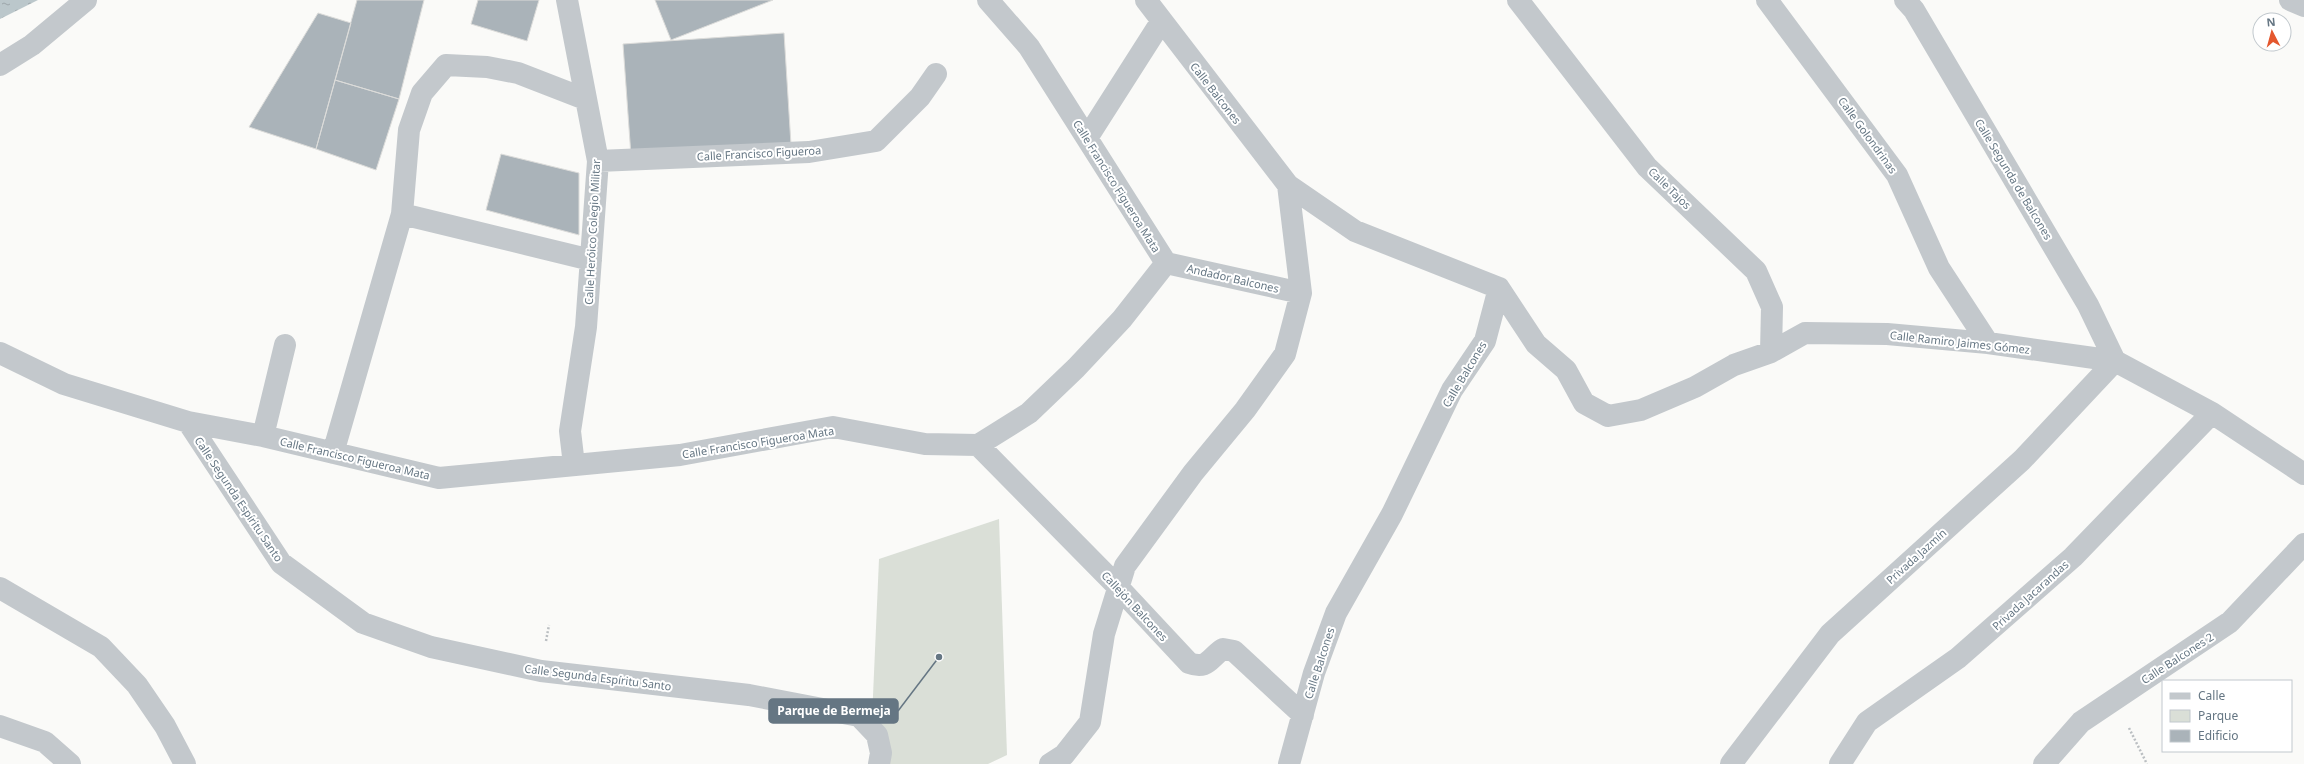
<svg xmlns="http://www.w3.org/2000/svg" width="2304" height="764" font-family="'Noto Sans',sans-serif">
	<style>
		.green { fill: #dadfd7 }
		.water { fill: url(#water-ripples) }
		.building { fill: #aab3b9; stroke: #dcdcda }
		.lines { fill: none; stroke-linecap: round; stroke-linejoin: round }
		.path { stroke: #bbbfc2; stroke-width: 2.5; stroke-dasharray: 2 2; stroke-linecap: butt }
		.minor { stroke: #c3c8cc; stroke-width: 22 }
		.labels { text-anchor: middle; dominant-baseline: central; stroke-width: 4; stroke-linejoin: round; paint-order: stroke }
		.street-label { font-size: 11px; fill: #657683; stroke: #fff }
		.leader { fill: none; stroke: #657683; stroke-width: 1.5 }
		.callout-dot { fill: #657683; stroke: #fff; stroke-width: 1.5 }
		.callout { fill: #657683; stroke: #657683; stroke-width: 1.5 }
		.callout-label { font-size: 12px; text-anchor: middle; font-weight: bold; fill: #fff }
	</style>
	<defs>
		<pattern id="water-ripples" width="26" height="14" patternUnits="userSpaceOnUse"><rect width="26" height="14" fill="#bbc7cb"/><path d="M2 4q2-2 4 0t4 0M15 11q2-2 4 0t4 0" fill="none" stroke="#9ca6aa"/></pattern>
	</defs>
	<rect width="100%" height="100%" fill="#fafaf8"/>
	<path class="green" d="M 999,519 L 1007,755 L 988,764 L 870,764 L 879,559 Z"/>
	<path class="water" d="M 0,0 L 38,0 L 0,19 Z"/>
	<path class="building" d="M 357,0 L 424,0 L 399,99 L 335,80 Z
		M 478,0 L 539,0 L 527,41 L 471,24 Z
		M 655,0 L 773,0 L 671,40 Z
		M 318,13 L 351,23 L 316,149 L 249,127 Z
		M 784,33 L 791,145 L 631,156 L 623,44 Z
		M 335,80 L 399,99 L 376,170 L 316,149 Z
		M 501,154 L 579,173 L 579,235 L 486,210 Z"/>
	<g class="lines">
		<path class="path" d="M 546,641 L 549,625
			M 2129,728 L 2147,764"/>
		<path class="minor" d="M 567,0 L 598,161 L 586,327 L 570,431 L 574,465
			M 988,0 L 1029,47 L 1166,263
			M 1146,0 L 1288,185 L 1355,231 L 1499,288
			M 1518,0 L 1647,167 L 1756,271 L 1772,307 L 1771,352 L 1805,333 L 1887,334 L 1988,343 L 2115,361 L 2212,413 L 2304,474
			M 1767,0 L 1897,175 L 1939,268 L 1988,343
			M 1905,0 L 1914,10 L 2088,305 L 2115,361
			M 2290,0 L 2304,6
			M 0,65 L 32,45 L 86,0
			M 1087,138 L 1161,22
			M 598,161 L 809,152 L 876,141 L 920,97 L 936,74
			M 402,214 L 591,260
			M 1166,263 L 1301,293
			M 1499,288 L 1536,344 L 1566,370 L 1584,403 L 1608,416 L 1641,410 L 1695,387 L 1734,365 L 1771,352
			M 0,353 L 64,384 L 188,422 L 263,436 L 439,478 L 680,455 L 833,427 L 925,444 L 978,445 L 1029,413 L 1076,368 L 1122,319 L 1166,263
			M 188,422 L 281,563 L 363,623 L 431,647 L 541,671 L 749,695 L 859,716 L 877,735 L 881,753 L 879,764
			M 263,436 L 285,345
			M 978,445 L 1118,587 L 1189,663 C 1208,670 1209,658 1223,649 L 1234,651 L 1303,715
			M 333,453 L 402,214 L 409,130 L 422,93 L 446,65 L 487,67 L 518,73 L 585,99
			M 0,588 L 101,647 L 137,685 L 165,726 L 185,764
			M 0,726 L 45,742 L 70,764
			M 1050,764 L 1064,755 L 1090,722 L 1104,634 L 1125,566 L 1193,473 L 1245,410 L 1285,354 L 1301,293 L 1288,185
			M 1289,764 L 1314,673 L 1336,613 L 1392,514 L 1452,390 L 1485,341 L 1499,288
			M 1731,764 L 1830,634 L 2022,460 L 2115,361
			M 1840,764 L 1867,722 L 1958,658 L 2073,557 L 2212,413
			M 2044,764 L 2081,722 L 2230,622 L 2304,544"/>
	</g>
	<g class="labels">
		<g class="street-label">
			<text transform="translate(1216 93) rotate(52)">Calle Balcones</text>
			<text transform="translate(1868 135) rotate(54)">Calle Golondrinas</text>
			<text transform="translate(759 153) rotate(-3)">Calle Francisco Figueroa</text>
			<text transform="translate(2014 179) rotate(59)">Calle Segunda de Balcones</text>
			<text transform="translate(1117 186) rotate(58)">Calle Francisco Figueroa Mata</text>
			<text transform="translate(1670 188) rotate(44)">Calle Tajos</text>
			<text transform="translate(592 232) rotate(-87)">Calle Heróico Colegio Militar</text>
			<text transform="translate(1233 278) rotate(13)">Andador Balcones</text>
			<text transform="translate(1960 342) rotate(6)">Calle Ramiro Jaimes Gómez</text>
			<text transform="translate(1464 374) rotate(-59)">Calle Balcones</text>
			<text transform="translate(758 442) rotate(-9)">Calle Francisco Figueroa Mata</text>
			<text transform="translate(355 458) rotate(13)">Calle Francisco Figueroa Mata</text>
			<text transform="translate(239 499) rotate(56)">Calle Segunda Espíritu Santo</text>
			<text transform="translate(1916 556) rotate(-42)">Privada Jazmín</text>
			<text transform="translate(2030 595) rotate(-42)">Privada Jacarandas</text>
			<text transform="translate(1135 606) rotate(47)">Callejón Balcones</text>
			<text transform="translate(2177 658) rotate(-33)">Calle Balcones 2</text>
			<text transform="translate(1319 663) rotate(-72)">Calle Balcones</text>
			<text transform="translate(598 677) rotate(7)">Calle Segunda Espíritu Santo</text>
		</g>
	</g>
	<path class="leader" d="M939 657L898 711"/>
	<circle class="callout-dot" cx="939" cy="657" r="4"/>
	<rect class="callout" x="769" y="699" width="129" height="24" rx="4"/>
	<g class="callout-label">
		<text x="834" y="715">Parque de Bermeja</text>
	</g>
	<rect x="2162" y="680" width="130" height="72" fill="#ffffff" stroke="#c1c8cd"/>
	<rect x="2170" y="693" width="20" height="6" fill="#c3c8cc" stroke="#c1c8cd"/>
	<text x="2198" y="700" font-size="12" fill="#657683">Calle</text>
	<rect x="2170" y="710" width="20" height="12" fill="#dadfd7" stroke="#c1c8cd"/>
	<text x="2198" y="720" font-size="12" fill="#657683">Parque</text>
	<rect x="2170" y="730" width="20" height="12" fill="#aab3b9" stroke="#c1c8cd"/>
	<text x="2198" y="740" font-size="12" fill="#657683">Edificio</text>
	<g transform="translate(2272 32) rotate(354)"><circle r="19" fill="#ffffff" stroke="#c1c8cd"/>
	<path d="M0-3L7 15L0 10L-7 15Z" fill="#e4572e"/>
	<text y="-6" font-size="11" font-weight="bold" text-anchor="middle" fill="#657683">N</text>
	</g>
</svg>
